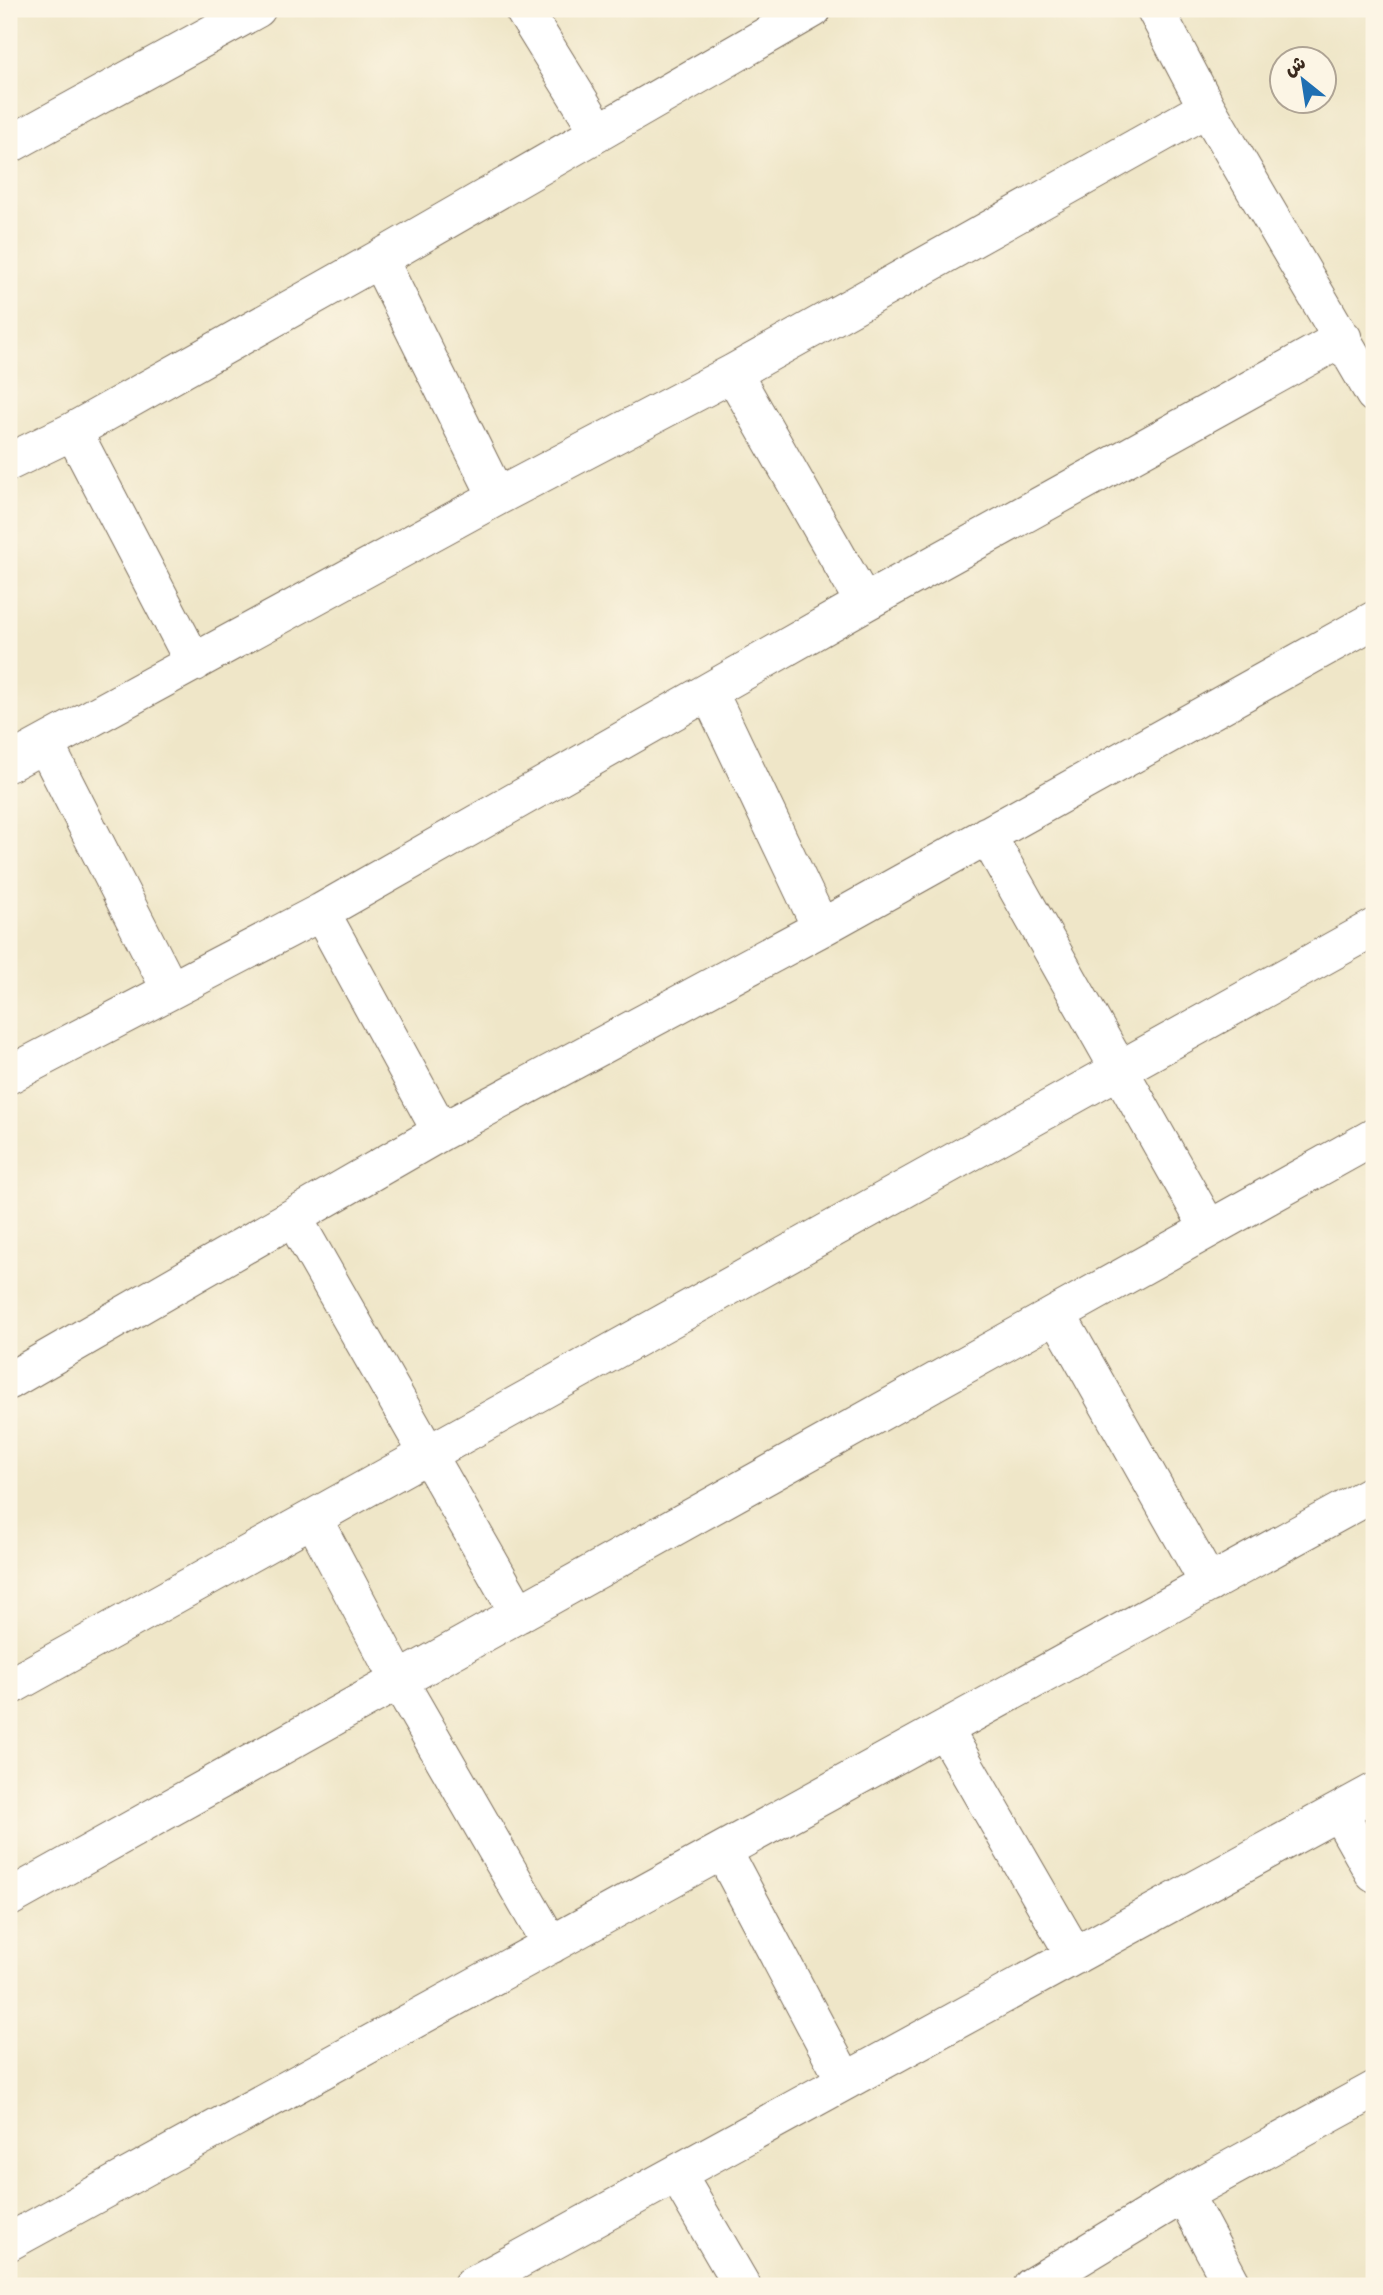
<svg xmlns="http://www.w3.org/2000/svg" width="1383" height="2295" font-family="'Balsamiq Sans','Playpen Sans Arabic',sans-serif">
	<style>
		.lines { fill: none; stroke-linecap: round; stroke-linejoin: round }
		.minor-casing { stroke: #7a6c5a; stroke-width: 39 }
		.minor { stroke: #fff; stroke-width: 37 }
	</style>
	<rect width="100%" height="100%" fill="#fcf5e5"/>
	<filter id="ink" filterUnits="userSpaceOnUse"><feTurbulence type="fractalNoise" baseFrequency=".0143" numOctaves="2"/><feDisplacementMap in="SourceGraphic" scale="14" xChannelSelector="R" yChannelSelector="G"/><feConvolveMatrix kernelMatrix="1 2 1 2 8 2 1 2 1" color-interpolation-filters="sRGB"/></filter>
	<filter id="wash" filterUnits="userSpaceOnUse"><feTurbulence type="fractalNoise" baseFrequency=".00686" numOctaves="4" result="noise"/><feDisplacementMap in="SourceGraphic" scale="28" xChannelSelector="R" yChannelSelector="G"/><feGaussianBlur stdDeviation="1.57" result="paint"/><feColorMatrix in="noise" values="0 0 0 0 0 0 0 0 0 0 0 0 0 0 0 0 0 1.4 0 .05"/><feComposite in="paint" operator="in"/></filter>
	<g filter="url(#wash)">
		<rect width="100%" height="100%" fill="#efe6c8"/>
	</g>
	<g filter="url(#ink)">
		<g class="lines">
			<defs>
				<path id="minor" d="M 523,9 L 599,132
					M 1155,9 L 1207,108 L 1374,394
					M 9,145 L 257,9
					M 379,259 L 497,497
					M 733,373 L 864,603
					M 73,431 L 194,663
					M 9,462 L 73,431 L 379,259 L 813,9
					M 709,692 L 821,928
					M 45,744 L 170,989
					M 9,763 L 497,497 L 733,373 L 1207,108
					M 987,835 L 1209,1229
					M 321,912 L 441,1132
					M 9,1075 L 321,912 L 864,603 L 1343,338
					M 294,1219 L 519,1614
					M 1057,1314 L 1209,1584
					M 9,1381 L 441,1132 L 821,928 L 1374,620
					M 313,1518 L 399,1681 L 551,1945
					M 9,1687 L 1374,928
					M 944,1729 L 1075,1956
					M 1339,1812 L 1374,1874
					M 723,1851 L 845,2081
					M 9,1898 L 1374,1137
					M 677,2174 L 742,2286
					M 1184,2194 L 1233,2286
					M 9,2242 L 1374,1493
					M 471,2286 L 1374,1792
					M 1032,2286 L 1184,2194 L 1374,2090"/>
			</defs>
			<use href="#minor" class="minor-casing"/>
			<use href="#minor" class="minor"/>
		</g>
	</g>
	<rect width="1383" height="2295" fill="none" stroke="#fcf5e5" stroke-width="35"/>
	<g transform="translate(1303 80) rotate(330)"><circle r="33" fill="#fcf5e5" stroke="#afa495" stroke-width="2"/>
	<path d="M0-5L12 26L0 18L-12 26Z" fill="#1f6fb2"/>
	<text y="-10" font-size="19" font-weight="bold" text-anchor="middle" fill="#3b2a1e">ش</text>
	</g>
</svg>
